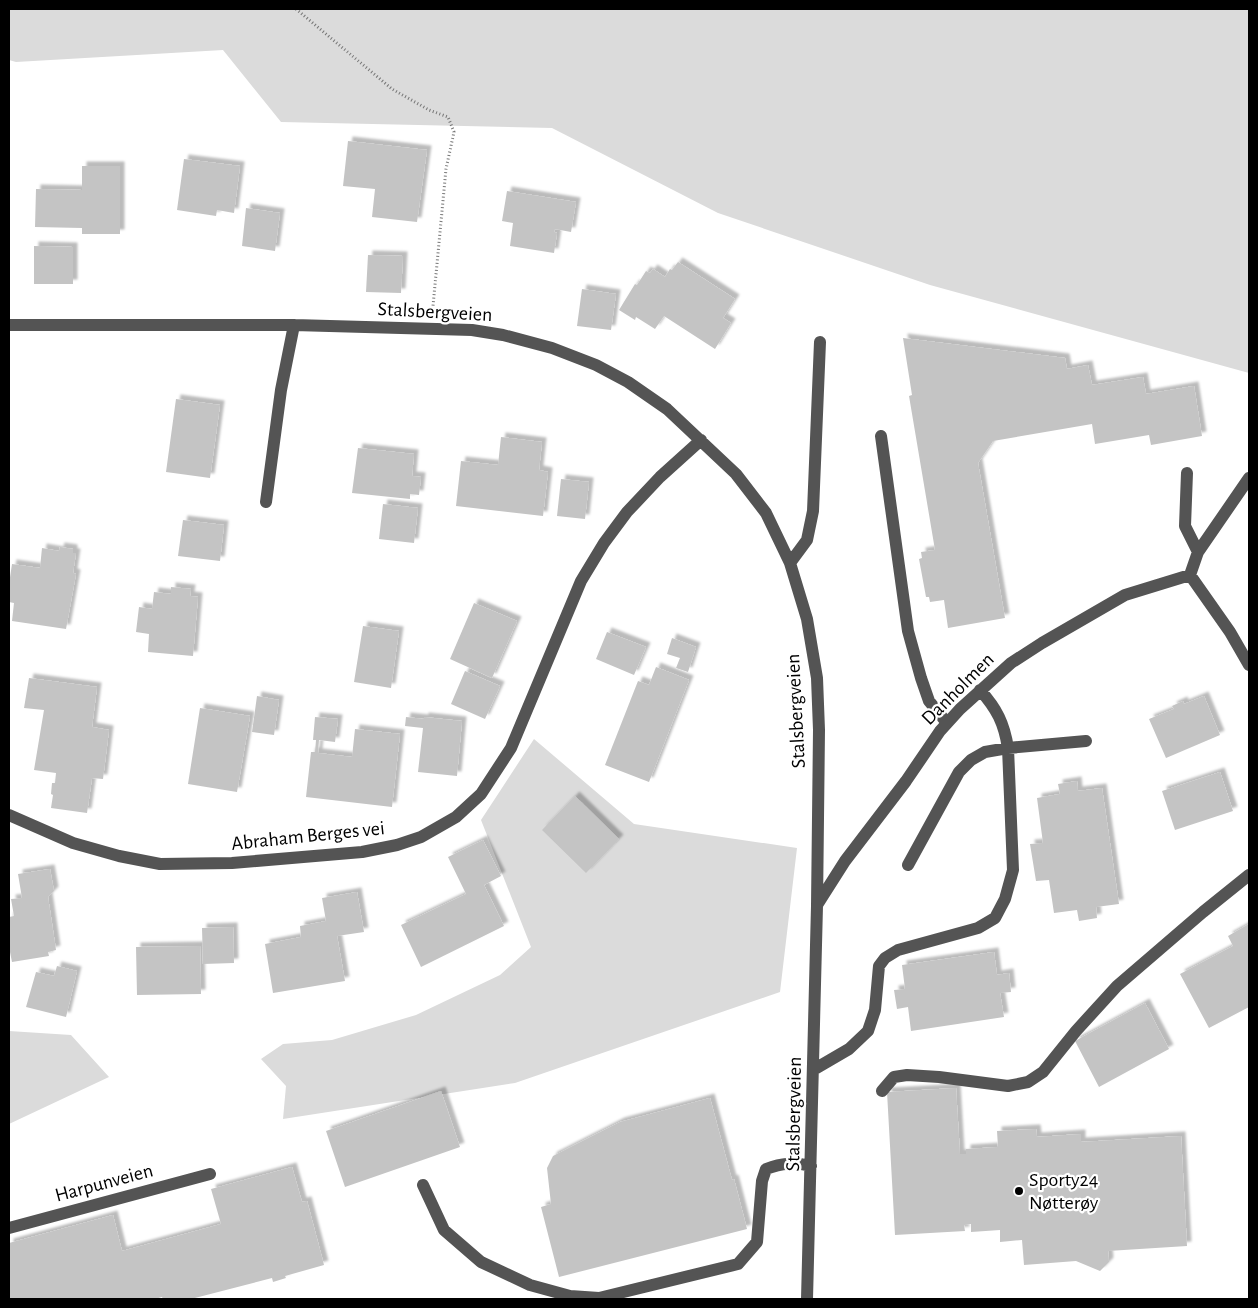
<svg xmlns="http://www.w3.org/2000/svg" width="1258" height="1308" font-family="'Alegreya Sans',sans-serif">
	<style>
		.green { fill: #dbdbdb }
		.building { fill: #c4c4c4; filter: url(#shadow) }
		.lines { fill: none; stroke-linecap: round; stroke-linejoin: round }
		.path { stroke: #767676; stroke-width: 3; stroke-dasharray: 1 2.5; stroke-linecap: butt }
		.minor { stroke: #545454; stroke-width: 12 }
		.poi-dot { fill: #000; stroke: #fff; stroke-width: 2 }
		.labels { text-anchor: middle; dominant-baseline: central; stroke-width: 4.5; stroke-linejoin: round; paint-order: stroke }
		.street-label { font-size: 20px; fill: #000; stroke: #fff }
		.poi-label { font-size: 20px; fill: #000; stroke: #fff; text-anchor: start }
	</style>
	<defs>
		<filter id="shadow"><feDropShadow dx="4.5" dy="-4.5" stdDeviation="1" flood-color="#0004"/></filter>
	</defs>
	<rect width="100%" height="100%" fill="#fff"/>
	<path class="green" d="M 9,9 L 1249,9 L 1249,373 L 930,285 L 718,213 L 552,128 L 281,122 L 223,50 L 16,62 L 9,60 Z
		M 534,739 L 634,824 L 797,848 L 780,992 L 515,1083 L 283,1119 L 286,1086 L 261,1059 L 283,1044 L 332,1040 L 416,1015 L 500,975 L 531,947 L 481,820 Z
		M 9,1031 L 71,1035 L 109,1077 L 9,1124 Z"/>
	<path class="building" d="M 348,141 L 427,150 L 417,222 L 372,217 L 375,189 L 343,186 Z
		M 184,159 L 240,166 L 234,213 L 217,210 L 216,216 L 177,210 Z
		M 82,166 L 120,166 L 120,234 L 82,234 L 82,228 L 35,227 L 36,189 L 82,190 Z
		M 507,191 L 576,202 L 571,232 L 555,229 L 554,232 L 557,233 L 554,253 L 510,246 L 513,223 L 502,221 Z
		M 246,208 L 280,213 L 275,251 L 242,246 Z
		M 34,246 L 73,247 L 73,284 L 34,284 Z
		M 368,255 L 403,256 L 401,293 L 366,292 Z
		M 678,262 L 735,299 L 723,318 L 731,323 L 715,349 L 664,316 L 655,329 L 636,317 L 635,320 L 619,310 L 635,284 L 637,285 L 646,271 L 650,273 L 653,269 L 665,277 L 670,269 L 672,270 Z
		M 582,289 L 616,294 L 611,330 L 577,326 Z
		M 903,338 L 1065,358 L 1067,369 L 1088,365 L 1092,385 L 1143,377 L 1146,394 L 1194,386 L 1202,436 L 1151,445 L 1149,435 L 1095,444 L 1092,424 L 993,441 L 978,463 L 1005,618 L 948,628 L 944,600 L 930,602 L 929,597 L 926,597 L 919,559 L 922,558 L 921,552 L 935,550 L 909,396 L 912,395 Z
		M 176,399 L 220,405 L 210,478 L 166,472 Z
		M 501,437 L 542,442 L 539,470 L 548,472 L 543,516 L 456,506 L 461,461 L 498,465 Z
		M 358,448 L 414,454 L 412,476 L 421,477 L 419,495 L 410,494 L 410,499 L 352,493 Z
		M 561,479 L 589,482 L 585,519 L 557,516 Z
		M 383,504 L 418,508 L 414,543 L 379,539 Z
		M 183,520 L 224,525 L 220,561 L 178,556 Z
		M 60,547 L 73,549 L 73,553 L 76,553 L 73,573 L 76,574 L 66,629 L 12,621 L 14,603 L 9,602 L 9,584 L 12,564 L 40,568 L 42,548 L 59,551 Z
		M 171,587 L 191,589 L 190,596 L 198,597 L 193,656 L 148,652 L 149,634 L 136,632 L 139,607 L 152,609 L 154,592 L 171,594 Z
		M 474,603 L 517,621 L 492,678 L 450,659 Z
		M 363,626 L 399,631 L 391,688 L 354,682 Z
		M 607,632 L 646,647 L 634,675 L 596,659 Z
		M 672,638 L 696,647 L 688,672 L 676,668 L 680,658 L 667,654 Z
		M 656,667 L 689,680 L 649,782 L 605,765 L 638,681 L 649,685 Z
		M 465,671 L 500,686 L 485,719 L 451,704 Z
		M 29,678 L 97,687 L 92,727 L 109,730 L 103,779 L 92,778 L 87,813 L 51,808 L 53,795 L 51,794 L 52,783 L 55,783 L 56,773 L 34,770 L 44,710 L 24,708 Z
		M 257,696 L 279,700 L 274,735 L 252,732 Z
		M 1204,696 L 1220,735 L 1166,758 L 1149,719 L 1174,709 L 1172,706 L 1183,701 L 1184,704 Z
		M 200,708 L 250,716 L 237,792 L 188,784 Z
		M 315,717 L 338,719 L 335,742 L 319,740 L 318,753 L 352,757 L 355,729 L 400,734 L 392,807 L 306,797 L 311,752 L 315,752 L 316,740 L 313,740 Z
		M 406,717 L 424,719 L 424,717 L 462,721 L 457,776 L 418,772 L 423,728 L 405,726 Z
		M 1220,772 L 1233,811 L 1175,830 L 1162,791 Z
		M 1077,781 L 1078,791 L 1102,788 L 1119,904 L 1096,907 L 1097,918 L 1079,921 L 1077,910 L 1054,913 L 1049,880 L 1036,881 L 1030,844 L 1043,843 L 1037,798 L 1060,794 L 1058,784 Z
		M 575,796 L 619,839 L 586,873 L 542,830 Z
		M 483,840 L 501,876 L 484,885 L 504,926 L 421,967 L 401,925 L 466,894 L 448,857 Z
		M 50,869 L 54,891 L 48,897 L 56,950 L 48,952 L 49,956 L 12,962 L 9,947 L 9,917 L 14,916 L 11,899 L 22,898 L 18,874 Z
		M 357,892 L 364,932 L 337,936 L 345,981 L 273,993 L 265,944 L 301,937 L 300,926 L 326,921 L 322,898 Z
		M 1249,924 L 1249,1007 L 1209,1028 L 1180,974 L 1233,946 L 1228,936 Z
		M 233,927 L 234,963 L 203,964 L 202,928 Z
		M 200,946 L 201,994 L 137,995 L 136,947 Z
		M 994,952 L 997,975 L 1009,973 L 1011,992 L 1000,993 L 1004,1017 L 911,1031 L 908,1007 L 897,1009 L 894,990 L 905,989 L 902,965 Z
		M 57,966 L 77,971 L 66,1017 L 26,1007 L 36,972 L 54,976 Z
		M 1145,1003 L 1169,1049 L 1099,1087 L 1075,1041 Z
		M 956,1088 L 960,1154 L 966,1154 L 966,1149 L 998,1147 L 997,1131 L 1036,1129 L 1037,1137 L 1081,1134 L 1081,1142 L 1181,1136 L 1187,1246 L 1108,1251 L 1109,1262 L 1100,1271 L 1076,1261 L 1024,1265 L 1022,1240 L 1000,1242 L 1000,1230 L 971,1232 L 971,1224 L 964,1225 L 965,1231 L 895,1235 L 887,1092 Z
		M 441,1091 L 460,1147 L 345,1187 L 326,1131 Z
		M 710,1098 L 732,1180 L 734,1179 L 747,1229 L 559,1277 L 541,1207 L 551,1204 L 547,1168 L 553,1156 L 620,1122 Z
		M 292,1167 L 302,1202 L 307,1201 L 324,1265 L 285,1276 L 286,1278 L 273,1282 L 272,1278 L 191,1299 L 163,1299 L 162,1297 L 155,1299 L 9,1299 L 9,1243 L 113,1215 L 122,1251 L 221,1224 L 211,1189 Z"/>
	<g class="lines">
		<path class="path" d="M 296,9 L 392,89 L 429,110 L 448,117 L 454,132 L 446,169 L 433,306"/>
		<path class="minor" d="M 9,325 L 294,325 L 472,330 L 503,335 L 552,348 L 596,365 L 628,382 L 667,409 L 736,474 L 766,513 L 790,563 L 807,619 L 817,678 L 819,730 L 817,906 L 807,1299
			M 881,436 L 908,631 L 921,678 L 929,701 L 947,723
			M 1187,473 L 1185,526 L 1198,552
			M 266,502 L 281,390 L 294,325
			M 790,563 L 807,540 L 813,511 L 820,342
			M 1190,575 L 1198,552 L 1249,478
			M 9,815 L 73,843 L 119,856 L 160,864 L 232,863 L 362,852 L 397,845 L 421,837 L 456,817 L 481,794 L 511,748 L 581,581 L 604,543 L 627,512 L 660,477 L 701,440
			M 908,865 L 959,772 L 971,760 L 985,752 L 1008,748 L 1086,741
			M 817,905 L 845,861 L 906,781 L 940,731 L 960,709 L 1011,663 L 1042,643 L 1125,595 L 1190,575 L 1230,632 L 1249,665
			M 813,1070 L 849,1049 L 868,1031 L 875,1010 L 879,966 L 885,958 L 898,950 L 978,928 L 995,918 L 1005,899 L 1013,870 L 1008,748 C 1004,723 997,709 980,690
			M 882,1091 L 894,1077 L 907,1075 L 939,1077 L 1008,1086 L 1028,1082 L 1043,1072 L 1076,1031 L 1117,986 L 1203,912 L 1249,875
			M 423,1185 L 444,1230 L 481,1262 L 530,1285 L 570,1296 L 599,1298 L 738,1264 L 757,1242 L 762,1181 L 766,1169 C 782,1163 794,1162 811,1166
			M 9,1228 L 210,1174"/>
	</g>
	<circle class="poi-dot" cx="1019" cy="1191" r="5"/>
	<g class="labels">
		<g class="street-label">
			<text transform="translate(435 312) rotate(3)">Stalsbergveien</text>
			<text transform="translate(958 689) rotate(-45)">Danholmen</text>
			<text transform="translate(796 711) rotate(-93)">Stalsbergveien</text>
			<text transform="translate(308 836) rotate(-6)">Abraham Berges vei</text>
			<text transform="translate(794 1114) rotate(-89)">Stalsbergveien</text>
			<text transform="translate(104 1183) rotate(-15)">Harpunveien</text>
		</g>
		<g class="poi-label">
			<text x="1029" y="1180">Sporty24<tspan x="1029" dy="23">Nøtterøy</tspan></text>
		</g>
	</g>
	<rect width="1258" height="1308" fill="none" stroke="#000000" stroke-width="20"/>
</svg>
